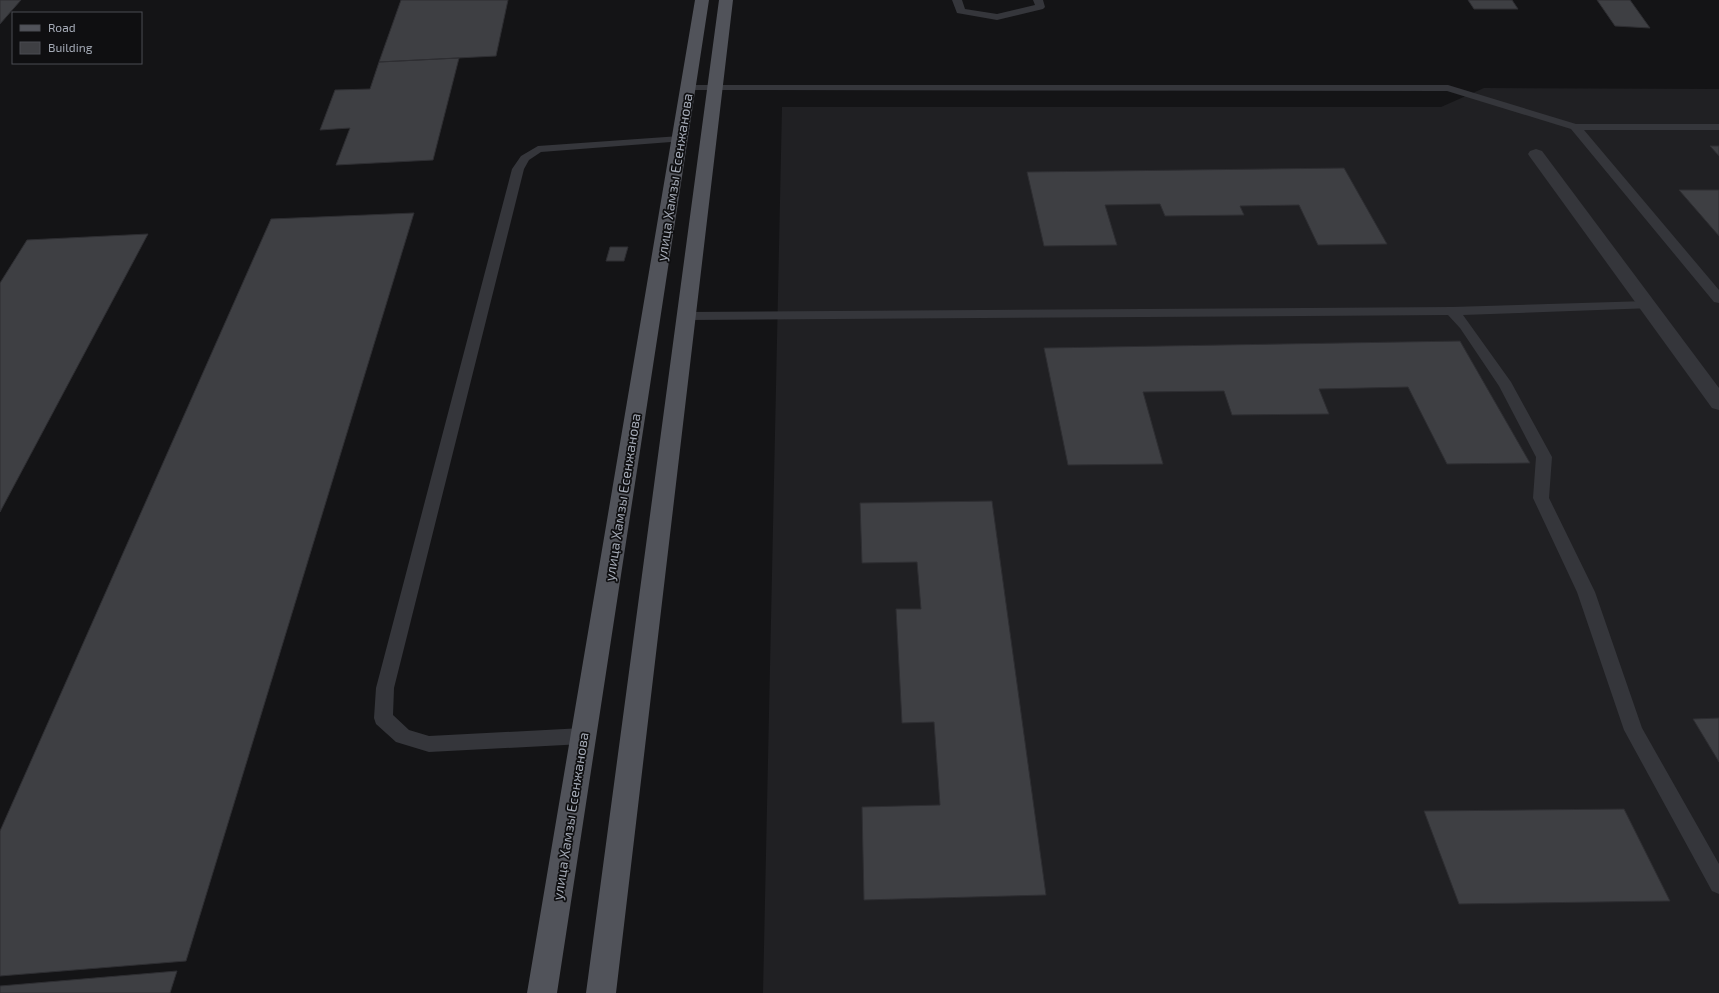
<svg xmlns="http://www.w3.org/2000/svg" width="1719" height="993" font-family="'Exo 2',sans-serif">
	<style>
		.built { fill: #202023 }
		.building { fill: #3e3f43; stroke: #2e2e32 }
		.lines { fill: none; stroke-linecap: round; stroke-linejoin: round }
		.lane { fill: #35363b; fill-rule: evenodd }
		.street { fill: #35363b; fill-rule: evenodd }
		.primary { fill: #51535a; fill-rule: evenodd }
		.labels { text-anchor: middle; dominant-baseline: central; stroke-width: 3.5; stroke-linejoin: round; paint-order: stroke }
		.street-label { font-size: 14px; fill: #a5abb7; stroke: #0f0f11 }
	</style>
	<rect width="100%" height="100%" fill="#141416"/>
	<path class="built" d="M 1484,88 L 1719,89 L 1719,993 L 763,993 L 782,107 L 1441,107 Z"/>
	<path class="building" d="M 0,0 L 21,0 L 0,24 Z
		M 401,0 L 508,0 L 496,56 L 379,62 Z
		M 1468,0 L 1512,0 L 1518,9 L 1474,9 Z
		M 1597,0 L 1630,0 L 1650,28 L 1615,26 Z
		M 459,58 L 433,160 L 336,165 L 350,128 L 320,130 L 335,90 L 370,89 L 379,62 Z
		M 1710,146 L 1719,146 L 1719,156 Z
		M 1344,168 L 1387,244 L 1318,245 L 1299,205 L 1240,206 L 1244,215 L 1165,216 L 1160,204 L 1105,205 L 1117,245 L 1044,246 L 1027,172 Z
		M 1679,190 L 1719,190 L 1719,236 Z
		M 414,213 L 186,961 L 0,976 L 0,831 L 271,219 Z
		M 148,234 L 0,512 L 0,283 L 27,240 Z
		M 610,247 L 628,247 L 624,261 L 606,261 Z
		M 1460,341 L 1530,463 L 1447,464 L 1408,387 L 1319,389 L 1329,414 L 1232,415 L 1224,391 L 1143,392 L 1163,464 L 1068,465 L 1044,348 Z
		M 992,501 L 1046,895 L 864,900 L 862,807 L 940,805 L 934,722 L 902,723 L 896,609 L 921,609 L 917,562 L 862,563 L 860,503 Z
		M 1719,718 L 1719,762 L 1693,719 Z
		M 1624,809 L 1670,901 L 1459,904 L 1424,811 Z
		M 177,971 L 170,993 L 0,993 L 0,986 Z"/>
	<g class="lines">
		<path class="lane" d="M 952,0 L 962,0 L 965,9 L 997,14 L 1035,5 L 1033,0 L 1043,0 L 1045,7 L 1043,9 L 997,20 L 957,13 Z
			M 689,85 L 1448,85 L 1576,124 L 1719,124 L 1719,130 L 1584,130 L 1719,290 L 1719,303 L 1714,302 L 1571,129 L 1447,91 L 685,90 L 684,88 L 685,86 Z
			M 680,136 L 686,139 L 684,141 L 541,152 L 529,160 L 524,169 L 394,688 L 393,715 L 409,730 L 429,736 L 583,728 L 590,730 L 592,736 L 590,742 L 583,744 L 429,752 L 396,742 L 376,724 L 374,718 L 376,688 L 512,169 L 521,156 L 538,146 Z
			M 1647,301 L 1652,302 L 1654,305 L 1652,308 L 1463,315 L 1511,382 L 1552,457 L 1549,498 L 1595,592 L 1642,728 L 1719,864 L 1719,894 L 1712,891 L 1624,730 L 1577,592 L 1533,498 L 1536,457 L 1499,386 L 1460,328 L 1448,315 L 687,320 L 682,319 L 680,316 L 682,313 L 687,312 L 1452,307 Z"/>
		<path class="street" d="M 1536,149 L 1542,151 L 1719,388 L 1719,410 L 1712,408 L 1530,157 L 1528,154 L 1530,151 Z"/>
		<path class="primary" d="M 695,0 L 709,0 L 557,993 L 527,993 Z
			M 719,0 L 733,0 L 616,993 L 586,993 Z"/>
	</g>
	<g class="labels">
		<g class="street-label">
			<text transform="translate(674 177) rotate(-81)">улица Хамзы Есенжанова</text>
			<text transform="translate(622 497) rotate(-81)">улица Хамзы Есенжанова</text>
			<text transform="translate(570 816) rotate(-81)">улица Хамзы Есенжанова</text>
		</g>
	</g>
	<rect x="12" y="12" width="130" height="52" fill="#0f0f11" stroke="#4b4d53"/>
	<rect x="20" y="25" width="20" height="6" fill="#51535a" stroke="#4b4d53"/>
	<text x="48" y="32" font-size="12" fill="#a5abb7">Road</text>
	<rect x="20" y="42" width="20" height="12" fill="#3e3f43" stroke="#4b4d53"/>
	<text x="48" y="52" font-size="12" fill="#a5abb7">Building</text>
</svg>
